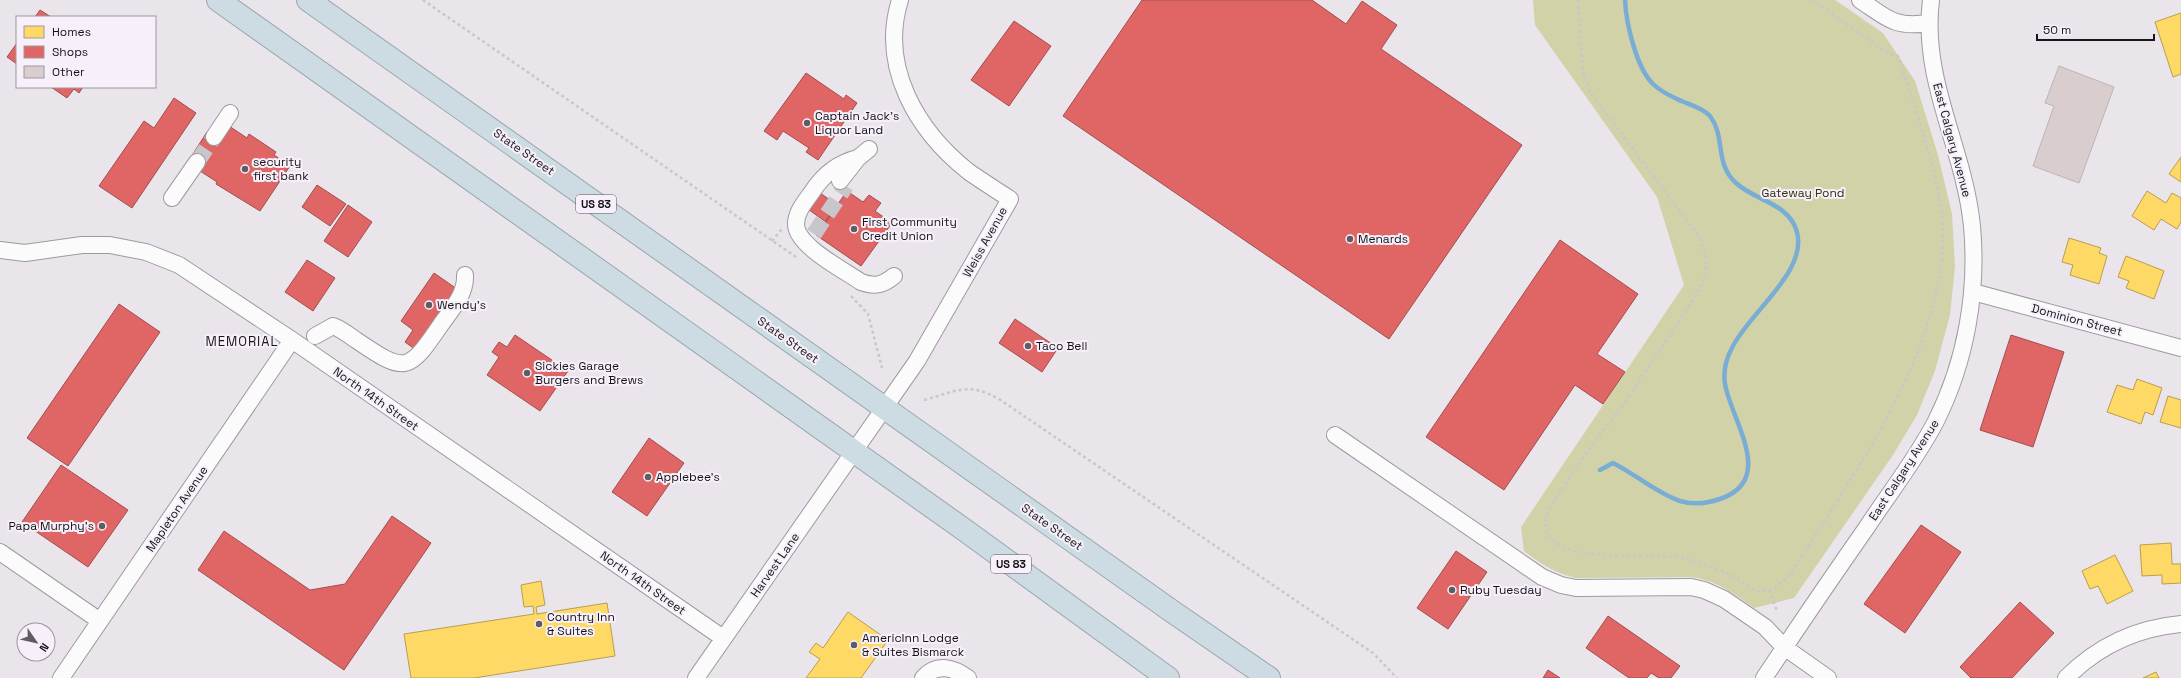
<svg xmlns="http://www.w3.org/2000/svg" width="2181" height="678" font-family="'Space Grotesk',sans-serif">
	<style>
		.green { fill: #d2d2a9 }
		.homes { fill: #ffd966; stroke: #b99e4f }
		.shops { fill: #e06666; stroke: #a34d4f }
		.lines { fill: none; stroke-linecap: round; stroke-linejoin: round }
		.stream { stroke: #7aadd4; stroke-width: 4.5 }
		.building { fill: #d9cdce; stroke: #b9b5b7 }
		.minor-tunnel { stroke: #c9c6cb; stroke-width: 16; stroke-dasharray: 16 8; stroke-linecap: butt }
		.minor-casing { stroke: #9d9b9f; stroke-width: 18 }
		.highway-casing { stroke: #98a6ae; stroke-width: 24 }
		.path { stroke: #c8c7c9; stroke-width: 2.5; stroke-dasharray: 3 3; stroke-linecap: butt }
		.minor { stroke: #fcfbfc; stroke-width: 16 }
		.highway { stroke: #cddce2; stroke-width: 22 }
		.poi-dot { fill: #605d62; stroke: #f7f0fb; stroke-width: 1.5 }
		.labels { text-anchor: middle; dominant-baseline: central; stroke-width: 4; stroke-linejoin: round; paint-order: stroke }
		.shield { fill: #f7f0fb; stroke: #5a565c; stroke-width: 1 }
		.shield-label { font-size: 11px; font-weight: bold; fill: #161418 }
		.poi-label { font-size: 12px; fill: #161418; stroke: #f7f0fb; text-anchor: start }
		.street-label { font-size: 12px; fill: #161418; stroke: #f7f0fb }
		.park-label { font-size: 12px; fill: #31320c; stroke: #f7f0fb }
		.neighbourhood-label { font-size: 13px; letter-spacing: 1px; fill: #161418; stroke: #f7f0fb }
	</style>
	<rect width="100%" height="100%" fill="#e9e5eb"/>
	<path class="green" d="M 1533,0 L 1835,0 L 1883,33 L 1915,81 L 1938,155 L 1952,214 L 1955,266 L 1950,315 L 1935,371 L 1917,415 L 1893,455 L 1794,598 L 1754,608 C 1733,593 1716,580 1690,577 L 1576,578 C 1555,573 1541,564 1524,551 L 1521,527 L 1684,285 L 1657,197 L 1535,25 Z"/>
	<path class="homes" d="M 2181,13 L 2181,74 L 2173,77 L 2155,22 Z
		M 2181,157 L 2181,182 L 2169,174 Z
		M 2147,191 L 2166,203 L 2172,193 L 2181,198 L 2181,222 L 2177,229 L 2161,219 L 2154,230 L 2132,216 Z
		M 2069,238 L 2101,248 L 2099,253 L 2107,256 L 2099,284 L 2070,275 L 2073,265 L 2062,262 Z
		M 2126,256 L 2164,271 L 2154,299 L 2126,288 L 2129,281 L 2118,277 Z
		M 2137,379 L 2162,388 L 2153,415 L 2145,412 L 2141,424 L 2107,412 L 2117,385 L 2133,390 Z
		M 2168,396 L 2181,400 L 2181,428 L 2160,422 Z
		M 2171,543 L 2172,564 L 2181,564 L 2181,583 L 2162,584 L 2162,575 L 2142,576 L 2140,545 Z
		M 2115,555 L 2133,591 L 2107,604 L 2098,586 L 2090,589 L 2082,571 Z
		M 541,581 L 545,605 L 536,607 L 537,614 L 607,603 L 615,656 L 474,678 L 411,678 L 404,634 L 534,614 L 533,606 L 524,607 L 521,585 Z
		M 848,612 L 888,640 L 861,678 L 806,678 L 820,659 L 809,652 L 816,643 L 823,648 Z
		M 2156,672 L 2159,678 L 2143,678 Z"/>
	<path class="shops" d="M 1142,0 L 1312,0 L 1346,24 L 1362,1 L 1397,25 L 1381,49 L 1522,145 L 1389,339 L 1063,116 Z
		M 40,10 L 51,17 L 35,17 Z
		M 1014,21 L 1051,46 L 1009,106 L 971,80 Z
		M 17,43 L 17,64 L 7,57 Z
		M 806,73 L 844,99 L 846,95 L 857,103 L 818,160 L 806,152 L 809,148 L 783,131 L 777,140 L 764,131 Z
		M 51,87 L 83,87 L 79,93 L 74,89 L 67,98 Z
		M 174,98 L 196,113 L 132,208 L 99,186 L 144,121 L 154,128 Z
		M 229,126 L 247,138 L 249,134 L 276,152 L 274,155 L 290,166 L 260,211 L 216,184 L 217,182 L 200,171 L 191,157 L 207,132 L 219,141 Z
		M 317,185 L 346,204 L 330,226 L 302,207 Z
		M 816,190 L 837,205 L 826,222 L 805,207 Z
		M 847,191 L 863,202 L 869,195 L 881,203 L 875,211 L 892,223 L 861,266 L 816,235 Z
		M 348,205 L 372,222 L 348,257 L 324,241 Z
		M 1560,240 L 1638,294 L 1597,354 L 1625,372 L 1603,404 L 1575,385 L 1504,490 L 1426,437 Z
		M 307,260 L 335,278 L 313,311 L 285,292 Z
		M 434,273 L 457,289 L 416,350 L 405,342 L 413,330 L 401,321 Z
		M 119,304 L 160,332 L 68,466 L 27,438 Z
		M 1015,319 L 1058,348 L 1042,372 L 999,343 Z
		M 515,335 L 568,371 L 540,411 L 487,375 L 499,357 L 492,352 L 499,342 L 507,347 Z
		M 2011,335 L 2064,352 L 2033,447 L 1980,430 Z
		M 649,438 L 684,463 L 647,516 L 612,492 Z
		M 61,465 L 128,510 L 88,567 L 22,522 Z
		M 392,516 L 431,543 L 344,670 L 198,570 L 224,531 L 310,590 L 345,584 Z
		M 1921,525 L 1961,552 L 1905,633 L 1864,604 Z
		M 1456,551 L 1487,572 L 1448,629 L 1417,608 Z
		M 2020,602 L 2054,633 L 2012,678 L 1971,678 L 1960,667 Z
		M 1608,616 L 1680,666 L 1671,678 L 1659,678 L 1651,673 L 1647,678 L 1629,678 L 1586,648 Z
		M 1548,670 L 1560,678 L 1543,678 Z"/>
	<g class="lines">
		<path class="stream" d="M 1600,470 L 1613,463 C 1637,475 1656,493 1680,501 C 1693,505 1708,503 1720,499 C 1777,480 1731,420 1725,384 C 1723,371 1726,359 1732,348 C 1748,313 1811,270 1796,229 C 1787,203 1754,200 1736,183 C 1714,163 1726,137 1710,116 C 1702,107 1687,104 1677,99 C 1668,95 1659,90 1652,83 C 1636,66 1626,23 1625,0"/>
	</g>
	<path class="building" d="M 2059,66 L 2114,87 L 2079,183 L 2033,166 L 2054,106 L 2045,103 Z"/>
	<g class="lines">
		<path class="minor-tunnel" d="M 197,162 L 214,137
			M 814,234 L 846,186"/>
		<defs>
			<path id="minor" d="M 1860,0 C 1887,18 1894,28 1928,23
				M 214,137 L 230,113
				M 858,158 C 837,163 823,175 812,192 C 805,202 796,212 796,224 C 796,246 844,270 861,282 C 875,287 883,285 894,276
				M 840,181 L 858,158 L 869,149
				M 172,198 L 197,162
				M 0,250 L 25,253 L 82,245 L 110,245 L 146,252 L 179,265 L 292,340 L 723,638
				M 1973,292 L 2181,348
				M 315,336 L 333,326 C 341,329 349,335 356,340 C 406,374 408,373 442,323 C 452,309 466,294 465,275
				M 1335,435 L 1542,577 L 1561,585 L 1576,588 L 1691,587 L 1704,590 L 1724,599 L 1765,627 L 1784,647 L 1828,678
				M 0,552 L 100,621
				M 61,678 L 292,340
				M 696,678 L 917,361 L 1010,199 C 996,190 982,181 969,172 C 917,131 879,67 900,0
				M 923,678 C 937,662 954,668 968,678
				M 1764,678 C 1798,627 1832,577 1867,527 C 1890,492 1917,458 1936,421 C 1966,361 1978,292 1972,226 C 1964,147 1921,81 1931,0
				M 2066,678 C 2098,646 2137,628 2181,624"/>
			<path id="highway" d="M 218,0 L 966,531 L 1168,678
				M 308,0 L 1173,612 L 1269,678"/>
		</defs>
		<use href="#minor" class="minor-casing"/>
		<use href="#highway" class="highway-casing"/>
		<path class="path" d="M 423,0 L 796,257
			M 1578,0 L 1583,72 L 1590,92 L 1700,238 L 1706,257 L 1706,275 L 1695,297 L 1622,407 L 1594,442 L 1550,507 L 1545,521 L 1547,534 L 1556,543 L 1573,551 L 1602,555 L 1681,557 L 1713,567 L 1737,578 L 1752,589 L 1761,592 L 1774,589 L 1790,575 C 1855,470 1961,331 1940,201 C 1931,152 1913,103 1898,56 L 1889,54 L 1812,0
			M 772,241 L 782,229
			M 851,296 L 868,314 L 882,368
			M 924,400 C 955,392 967,381 999,399 L 1373,653 L 1397,678
			M 1769,590 L 1777,611"/>
		<use href="#minor" class="minor"/>
		<use href="#highway" class="highway"/>
	</g>
	<g class="poi-dot">
		<circle cx="807" cy="123" r="4"/>
		<circle cx="245" cy="169" r="4"/>
		<circle cx="854" cy="229" r="4"/>
		<circle cx="1350" cy="239" r="4"/>
		<circle cx="429" cy="305" r="4"/>
		<circle cx="1028" cy="346" r="4"/>
		<circle cx="527" cy="373" r="4"/>
		<circle cx="648" cy="477" r="4"/>
		<circle cx="102" cy="526" r="4"/>
		<circle cx="1452" cy="590" r="4"/>
		<circle cx="539" cy="624" r="4"/>
		<circle cx="854" cy="645" r="4"/>
	</g>
	<g class="labels">
		<g class="shield">
			<rect x="576" y="195" width="40" height="18" rx="3"/>
			<rect x="991" y="555" width="40" height="18" rx="3"/>
		</g>
		<g class="shield-label">
			<text x="596" y="204">US 83</text>
			<text x="1011" y="564">US 83</text>
		</g>
		<g class="poi-label">
			<text x="815" y="116">Captain Jack's<tspan x="815" dy="14">Liquor Land</tspan></text>
			<text x="253" y="162">security<tspan x="253" dy="14">first bank</tspan></text>
			<text x="862" y="222">First Community<tspan x="862" dy="14">Credit Union</tspan></text>
			<text x="1358" y="239">Menards</text>
			<text x="437" y="305">Wendy's</text>
			<text x="1036" y="346">Taco Bell</text>
			<text x="535" y="366">Sickies Garage<tspan x="535" dy="14">Burgers and Brews</tspan></text>
			<text x="656" y="477">Applebee's</text>
			<text x="94" y="526" text-anchor="end">Papa Murphy's</text>
			<text x="1460" y="590">Ruby Tuesday</text>
			<text x="547" y="617">Country Inn<tspan x="547" dy="14">&amp; Suites</tspan></text>
			<text x="862" y="638">AmericInn Lodge<tspan x="862" dy="14">&amp; Suites Bismarck</tspan></text>
		</g>
		<g class="street-label">
			<text transform="translate(1952 140) rotate(75)">East Calgary Avenue</text>
			<text transform="translate(524 152) rotate(35)">State Street</text>
			<text transform="translate(985 242) rotate(-61)">Weiss Avenue</text>
			<text transform="translate(2077 320) rotate(15)">Dominion Street</text>
			<text transform="translate(788 340) rotate(35)">State Street</text>
			<text transform="translate(376 399) rotate(35)">North 14th Street</text>
			<text transform="translate(1904 470) rotate(-57)">East Calgary Avenue</text>
			<text transform="translate(177 509) rotate(-56)">Mapleton Avenue</text>
			<text transform="translate(1052 527) rotate(35)">State Street</text>
			<text transform="translate(775 565) rotate(-55)">Harvest Lane</text>
			<text transform="translate(643 583) rotate(35)">North 14th Street</text>
		</g>
		<g class="park-label">
			<text x="1803" y="193">Gateway Pond</text>
		</g>
		<g class="neighbourhood-label">
			<text x="242" y="341">MEMORIAL</text>
		</g>
	</g>
	<rect x="16" y="16" width="140" height="72" fill="#f7f0fb" stroke="#9d98a0"/>
	<rect x="24" y="26" width="20" height="12" fill="#ffd966" stroke="#9d98a0"/>
	<text x="52" y="36" font-size="12" fill="#161418">Homes</text>
	<rect x="24" y="46" width="20" height="12" fill="#e06666" stroke="#9d98a0"/>
	<text x="52" y="56" font-size="12" fill="#161418">Shops</text>
	<rect x="24" y="66" width="20" height="12" fill="#d9cdce" stroke="#9d98a0"/>
	<text x="52" y="76" font-size="12" fill="#161418">Other</text>
	<g transform="translate(36 642) rotate(124)"><circle r="19" fill="#f7f0fb" stroke="#9d98a0"/>
	<path d="M0-3L7 15L0 10L-7 15Z" fill="#605d62"/>
	<text y="-6" font-size="11" font-weight="bold" text-anchor="middle" fill="#161418">N</text>
	</g>
	<path d="M2037 34v6h117v-6" fill="none" stroke="#161418" stroke-width="2"/>
	<text x="2043" y="34" font-size="12" fill="#161418" stroke="#f7f0fb" stroke-width="3" paint-order="stroke">50 m</text>
</svg>
